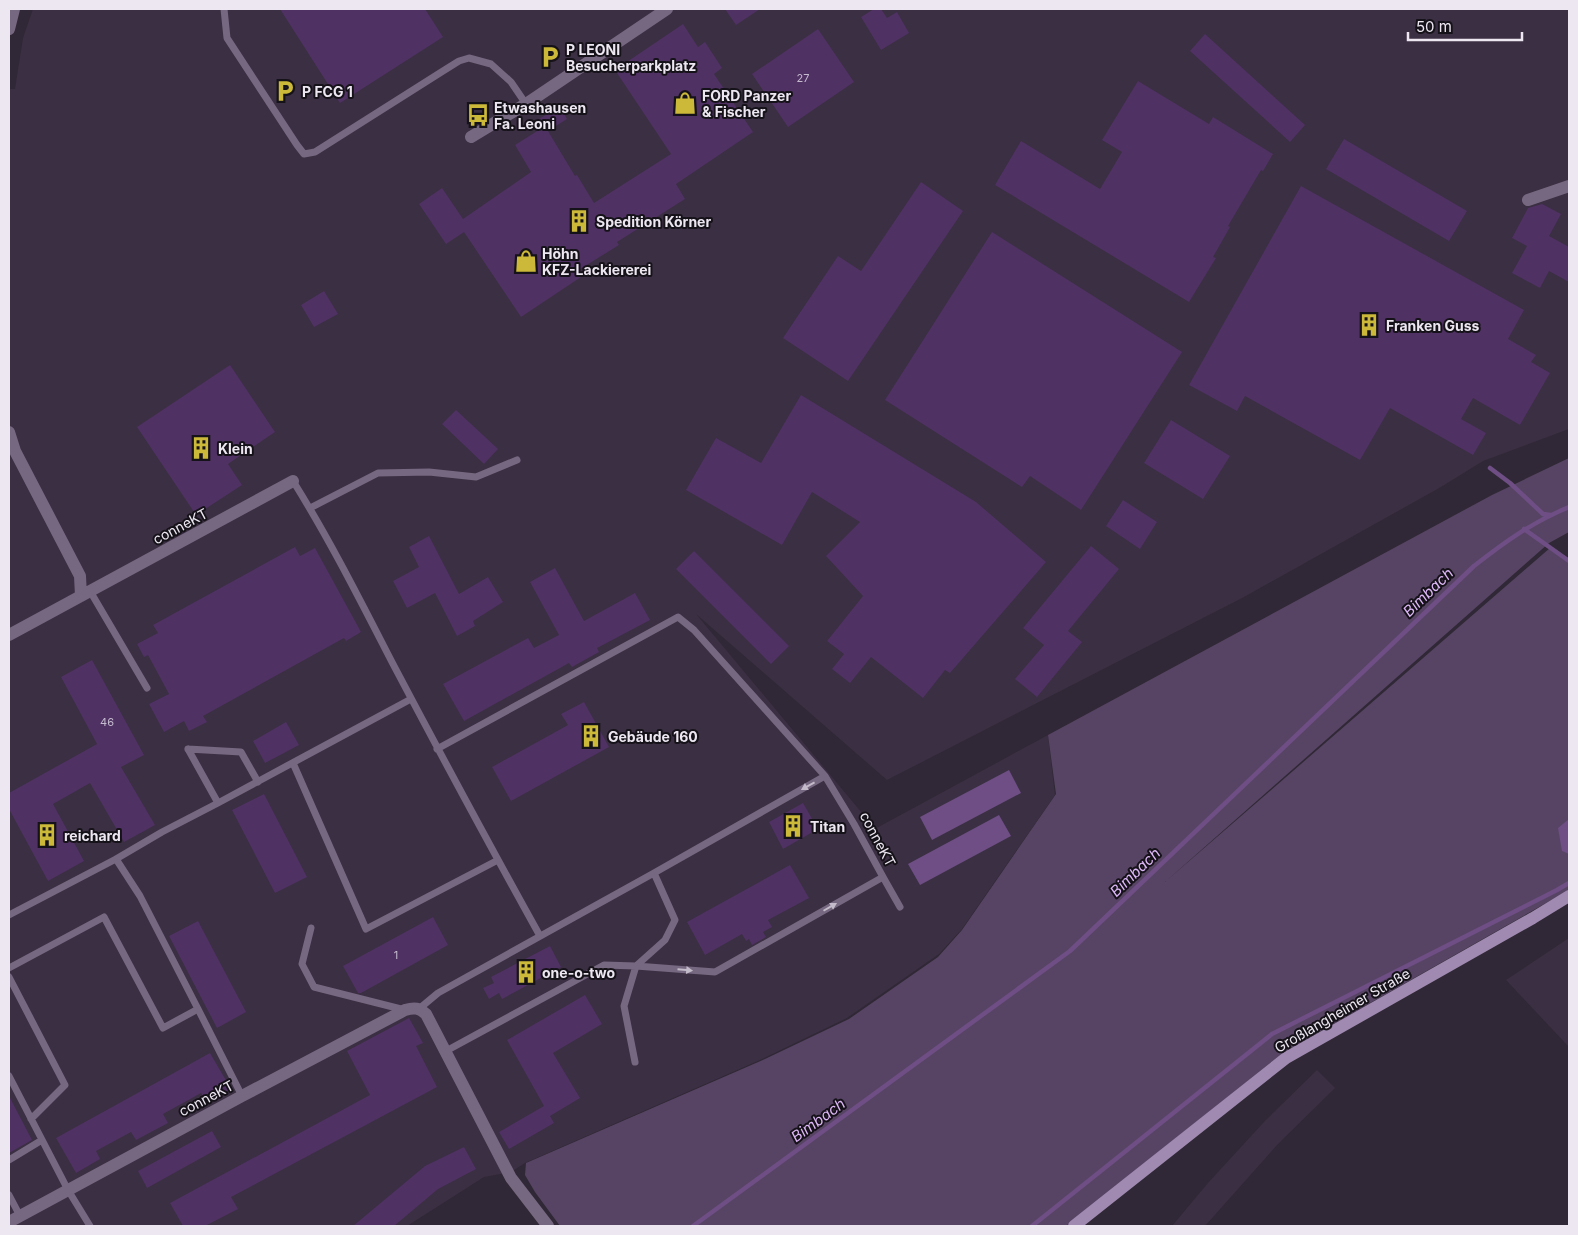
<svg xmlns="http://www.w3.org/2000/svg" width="1578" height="1235" font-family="Inter,sans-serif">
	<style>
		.built { fill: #3b2f43 }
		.green { fill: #574464 }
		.water { fill: #6e4e84 }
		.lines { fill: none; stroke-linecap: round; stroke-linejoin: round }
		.stream { stroke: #6e4e84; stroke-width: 4.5 }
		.building { fill: #4f3163 }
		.service { stroke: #766880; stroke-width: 7 }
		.minor { stroke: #766880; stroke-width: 12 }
		.secondary { stroke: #a08ab1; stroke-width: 12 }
		.oneway { fill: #c3bbc9 }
		.labels { text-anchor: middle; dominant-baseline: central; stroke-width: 4; stroke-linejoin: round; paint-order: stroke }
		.number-label { font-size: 11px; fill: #c5bace }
		.poi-label { font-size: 14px; font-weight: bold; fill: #ece7f1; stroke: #161219; text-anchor: start }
		.street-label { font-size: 14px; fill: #ece7f1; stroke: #161219 }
		.water-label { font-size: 15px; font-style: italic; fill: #ddb7f7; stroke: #161219 }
	</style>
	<rect width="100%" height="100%" fill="#302836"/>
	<path class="built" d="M 33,9 L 1569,9 L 1569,429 L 1483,461 L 1441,487 L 1244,597 L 887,780 L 696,614 L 862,813 L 873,830 L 1048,735 L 1055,795 L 962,929 L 939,954 L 847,1018 L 760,1060 L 525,1163 L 511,1172 L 484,1177 L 407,1226 L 9,1226 L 9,89 L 15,89 L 23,38 Z
		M 1569,938 L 1569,1047 L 1506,980 Z
		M 1317,1070 L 1335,1088 L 1278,1144 L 1205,1226 L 1172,1226 L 1208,1183 L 1264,1122 Z"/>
	<path class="green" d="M 1569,458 L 1569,532 L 1549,543 L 1165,882 L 1550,548 L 1569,561 L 1569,890 L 1284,1052 L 1066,1226 L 560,1226 L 535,1192 L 525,1175 L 526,1163 L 765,1059 L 849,1019 L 938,957 L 962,930 L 1056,794 L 1048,735 L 1492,495 Z"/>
	<path class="water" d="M 1009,770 L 1021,793 L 932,840 L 920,817 Z
		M 999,815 L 1011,836 L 920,885 L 908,864 Z
		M 1569,819 L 1569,854 L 1562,851 L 1558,828 Z"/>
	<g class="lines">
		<path class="stream" d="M 1490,468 L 1510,483 L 1543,514 L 1551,515
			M 1524,529 L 1569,561
			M 693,1226 L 1070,951 L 1474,566 C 1506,541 1531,523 1569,507
			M 1032,1226 L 1272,1034 L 1557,890 L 1569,883"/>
	</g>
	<path class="building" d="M 280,9 L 425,9 L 443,37 L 340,103 Z
		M 725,9 L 760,9 L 736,25 Z
		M 874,9 L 881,9 L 887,18 L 897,12 L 909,33 L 881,50 L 861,17 Z
		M 683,24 L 698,47 L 705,42 L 722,68 L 714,74 L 753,132 L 676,184 L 685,199 L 617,242 L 619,245 L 577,271 L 581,277 L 521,317 L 464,232 L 446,244 L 419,204 L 442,188 L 463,219 L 531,172 L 515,145 L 542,128 L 537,120 L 560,107 L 567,119 L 548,131 L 575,176 L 577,175 L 594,203 L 671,154 L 615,70 Z
		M 818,29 L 854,82 L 788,127 L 752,74 Z
		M 1205,34 L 1305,125 L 1290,142 L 1190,51 Z
		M 1138,81 L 1209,124 L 1213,117 L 1273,154 L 1263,171 L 1261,170 L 1228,226 L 1230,227 L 1213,257 L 1216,258 L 1189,302 L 995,185 L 1021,141 L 1100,189 L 1122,152 L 1102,140 Z
		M 1344,139 L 1467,211 L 1449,241 L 1326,169 Z
		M 921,182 L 963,211 L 848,381 L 783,338 L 838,256 L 861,271 Z
		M 1301,186 L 1524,310 L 1508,339 L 1536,355 L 1531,362 L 1550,373 L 1520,425 L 1473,398 L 1461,419 L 1486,433 L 1473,455 L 1390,408 L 1360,460 L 1245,396 L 1237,411 L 1189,385 Z
		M 1542,204 L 1561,214 L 1549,236 L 1569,247 L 1569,282 L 1549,271 L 1540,288 L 1512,273 L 1527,246 L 1512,238 L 1528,208 Z
		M 992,232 L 1182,352 L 1081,510 L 1030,476 L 1022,487 L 885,400 Z
		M 324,291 L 338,314 L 314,327 L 301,305 Z
		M 230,365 L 275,432 L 228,464 L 242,485 L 196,515 L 137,427 Z
		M 801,395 L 976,502 L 1046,562 L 950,673 L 945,670 L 923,698 L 871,657 L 850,683 L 832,669 L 844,654 L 827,641 L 863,596 L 826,556 L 860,522 L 812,492 L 782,545 L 686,490 L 716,438 L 761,463 Z
		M 456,410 L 498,449 L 484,464 L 442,424 Z
		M 1171,420 L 1230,456 L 1203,499 L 1144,463 Z
		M 1123,500 L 1157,522 L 1140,549 L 1106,526 Z
		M 429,536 L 459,594 L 488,577 L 503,602 L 473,621 L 475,626 L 457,636 L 435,593 L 407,608 L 393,581 L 419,567 L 409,547 Z
		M 1091,546 L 1119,569 L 1068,631 L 1082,642 L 1037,697 L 1015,679 L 1044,645 L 1023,628 Z
		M 295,547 L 300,556 L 315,548 L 361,632 L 346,641 L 344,638 L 203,716 L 207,722 L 189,731 L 184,721 L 164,732 L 149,704 L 169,694 L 148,655 L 144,657 L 137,644 L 158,633 L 153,625 Z
		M 694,551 L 789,646 L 771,664 L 676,569 Z
		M 555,568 L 584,621 L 635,593 L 650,620 L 597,648 L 599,652 L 572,667 L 569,663 L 464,721 L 443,684 L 528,638 L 534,648 L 559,635 L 530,582 Z
		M 92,660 L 144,755 L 121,767 L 155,825 L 124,842 L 90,783 L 53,804 L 84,861 L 48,881 L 9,809 L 9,793 L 97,744 L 61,677 Z
		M 584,702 L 609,747 L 511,801 L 492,767 L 568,725 L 561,714 Z
		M 286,722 L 299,745 L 265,763 L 253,741 Z
		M 264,794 L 307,877 L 275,893 L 232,810 Z
		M 803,803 L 818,829 L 783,849 L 769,822 Z
		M 790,865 L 809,898 L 768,920 L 772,927 L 763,932 L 766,937 L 752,945 L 749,939 L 746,941 L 742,934 L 705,955 L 687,922 Z
		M 433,917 L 448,945 L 361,993 L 358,993 L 343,966 Z
		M 198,921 L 246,1012 L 217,1028 L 169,936 Z
		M 550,946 L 561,967 L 502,999 L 499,993 L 489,999 L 483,988 L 494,983 L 491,977 Z
		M 585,995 L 602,1024 L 553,1053 L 580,1098 L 550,1116 L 554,1123 L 509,1149 L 499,1132 L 544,1106 L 507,1040 Z
		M 409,1018 L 423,1043 L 416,1046 L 437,1087 L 231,1197 L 238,1209 L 205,1226 L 183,1226 L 170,1203 L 370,1095 L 347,1051 Z
		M 210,1053 L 231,1089 L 206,1102 L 201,1093 L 163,1114 L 168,1123 L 136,1140 L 131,1132 L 96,1151 L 100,1159 L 76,1173 L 56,1138 Z
		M 9,1096 L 32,1140 L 9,1153 Z
		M 212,1131 L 221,1147 L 147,1188 L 138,1171 Z
		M 464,1147 L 476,1169 L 438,1189 L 394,1226 L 353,1226 L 425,1166 Z"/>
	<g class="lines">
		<path class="service" d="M 224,9 L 227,38 L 297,145 L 304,154 L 315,152 L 443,71 L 459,61 L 469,58 L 491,64 L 511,82 L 526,104
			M 293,481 C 330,540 361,602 393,664 C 441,755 490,846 540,936
			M 310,508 L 378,473 L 429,472 L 476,477 L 517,460
			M 90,591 L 147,688
			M 188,749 L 241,752 L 258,782
			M 188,749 L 218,803
			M 437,749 L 678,617 L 694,630 L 825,776
			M 293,763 L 366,929 L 498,860
			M 116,859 L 140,896 L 198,1009
			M 883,877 L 900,907
			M 9,915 L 116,859 L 162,832 L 218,803 L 411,699
			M 311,928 L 302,964 L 314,987 L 405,1010
			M 9,968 L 104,917 L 163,1028 L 198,1009 L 242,1096
			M 9,977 L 65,1085 L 31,1119
			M 420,1008 L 438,993 L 654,873 L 675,920 L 665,940 L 636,966 L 604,965 L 446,1051
			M 635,1062 L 624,1006 L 636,966 L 715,972 L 883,877 L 854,824 L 825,776 L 654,873
			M 9,1076 L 68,1190 L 90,1226
			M 9,1160 L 42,1140
			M 9,1195 L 20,1216"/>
		<path class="minor" d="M 9,29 L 14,9
			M 471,137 L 526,104 L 667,9
			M 1528,200 L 1569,186
			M 9,432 L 15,451 L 80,576 L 81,596
			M 9,635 L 293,481
			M 9,1222 L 242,1096 L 405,1010 C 415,1007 419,1008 426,1014 L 511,1178 L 548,1226"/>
		<path class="secondary" d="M 1074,1226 L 1286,1058 L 1533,918 L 1569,896"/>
	</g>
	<defs><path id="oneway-solid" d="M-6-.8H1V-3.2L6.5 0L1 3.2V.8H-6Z" transform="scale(1.25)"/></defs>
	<g class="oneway">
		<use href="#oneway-solid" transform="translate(808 786) rotate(151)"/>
		<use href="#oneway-solid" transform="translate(830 907) rotate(-30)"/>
		<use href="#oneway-solid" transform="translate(685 970) rotate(5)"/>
	</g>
	<defs>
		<symbol id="parking-bare" viewBox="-9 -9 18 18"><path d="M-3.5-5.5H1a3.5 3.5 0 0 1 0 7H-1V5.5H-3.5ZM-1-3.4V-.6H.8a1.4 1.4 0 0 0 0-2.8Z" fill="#ccb939" stroke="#161219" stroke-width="2.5" paint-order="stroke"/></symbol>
		<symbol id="shop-bare" viewBox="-9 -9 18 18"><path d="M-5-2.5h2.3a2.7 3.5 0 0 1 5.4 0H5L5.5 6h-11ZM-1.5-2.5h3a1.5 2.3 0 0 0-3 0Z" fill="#ccb939" stroke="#161219" stroke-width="2.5" paint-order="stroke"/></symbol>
		<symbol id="bus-bare" viewBox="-9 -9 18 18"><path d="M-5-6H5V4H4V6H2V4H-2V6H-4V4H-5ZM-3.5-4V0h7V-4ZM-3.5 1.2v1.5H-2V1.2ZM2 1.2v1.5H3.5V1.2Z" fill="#ccb939" stroke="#161219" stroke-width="2.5" paint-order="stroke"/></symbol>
		<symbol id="building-bare" viewBox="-9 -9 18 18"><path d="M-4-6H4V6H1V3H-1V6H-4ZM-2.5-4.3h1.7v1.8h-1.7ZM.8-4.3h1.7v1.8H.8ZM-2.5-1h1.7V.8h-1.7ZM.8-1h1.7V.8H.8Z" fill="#ccb939" stroke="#161219" stroke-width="2.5" paint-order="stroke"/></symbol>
	</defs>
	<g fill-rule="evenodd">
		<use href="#parking-bare" x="534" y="41" width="32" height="32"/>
		<use href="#parking-bare" x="269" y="75" width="32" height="32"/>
		<use href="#shop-bare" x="669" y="87" width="32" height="32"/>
		<use href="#bus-bare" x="462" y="99" width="32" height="32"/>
		<use href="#building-bare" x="563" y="205" width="32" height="32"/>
		<use href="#shop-bare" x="510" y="245" width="32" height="32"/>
		<use href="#building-bare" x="1353" y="309" width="32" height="32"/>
		<use href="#building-bare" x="185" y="432" width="32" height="32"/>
		<use href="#building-bare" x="575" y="720" width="32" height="32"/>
		<use href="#building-bare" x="777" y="810" width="32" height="32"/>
		<use href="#building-bare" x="31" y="819" width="32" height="32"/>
		<use href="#building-bare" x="510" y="956" width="32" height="32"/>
	</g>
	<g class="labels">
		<g class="number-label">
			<text x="803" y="78">27</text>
			<text x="107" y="722">46</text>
			<text x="396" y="955">1</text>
		</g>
		<g class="poi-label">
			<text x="566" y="49">P LEONI<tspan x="566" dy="16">Besucherparkplatz</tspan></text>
			<text x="302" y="91">P FCG 1</text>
			<text x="702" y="95">FORD Panzer<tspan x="702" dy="16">&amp; Fischer</tspan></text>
			<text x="494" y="107">Etwashausen<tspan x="494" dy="16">Fa. Leoni</tspan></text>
			<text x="596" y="221">Spedition Körner</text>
			<text x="542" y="253">Höhn<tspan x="542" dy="16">KFZ-Lackiererei</tspan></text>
			<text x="1386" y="325">Franken Guss</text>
			<text x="218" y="448">Klein</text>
			<text x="608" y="736">Gebäude 160</text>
			<text x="810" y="826">Titan</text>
			<text x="64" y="835">reichard</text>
			<text x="542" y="972">one-o-two</text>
		</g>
		<g class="street-label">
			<text transform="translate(180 526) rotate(-28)">conneKT</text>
			<text transform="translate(878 839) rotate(62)">conneKT</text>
			<text transform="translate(1342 1010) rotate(-30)">Großlangheimer Straße</text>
			<text transform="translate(206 1098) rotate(-28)">conneKT</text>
		</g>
		<g class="water-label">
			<text transform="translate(1428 592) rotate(-44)">Bimbach</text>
			<text transform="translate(1135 872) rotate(-44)">Bimbach</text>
			<text transform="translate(818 1120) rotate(-36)">Bimbach</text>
		</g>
	</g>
	<rect width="1578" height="1235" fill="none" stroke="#ece7f1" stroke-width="20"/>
	<path d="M1408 32v8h114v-8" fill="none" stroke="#ece7f1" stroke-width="2.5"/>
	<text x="1416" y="32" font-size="15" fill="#ece7f1" stroke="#161219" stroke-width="4" paint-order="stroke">50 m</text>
</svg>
